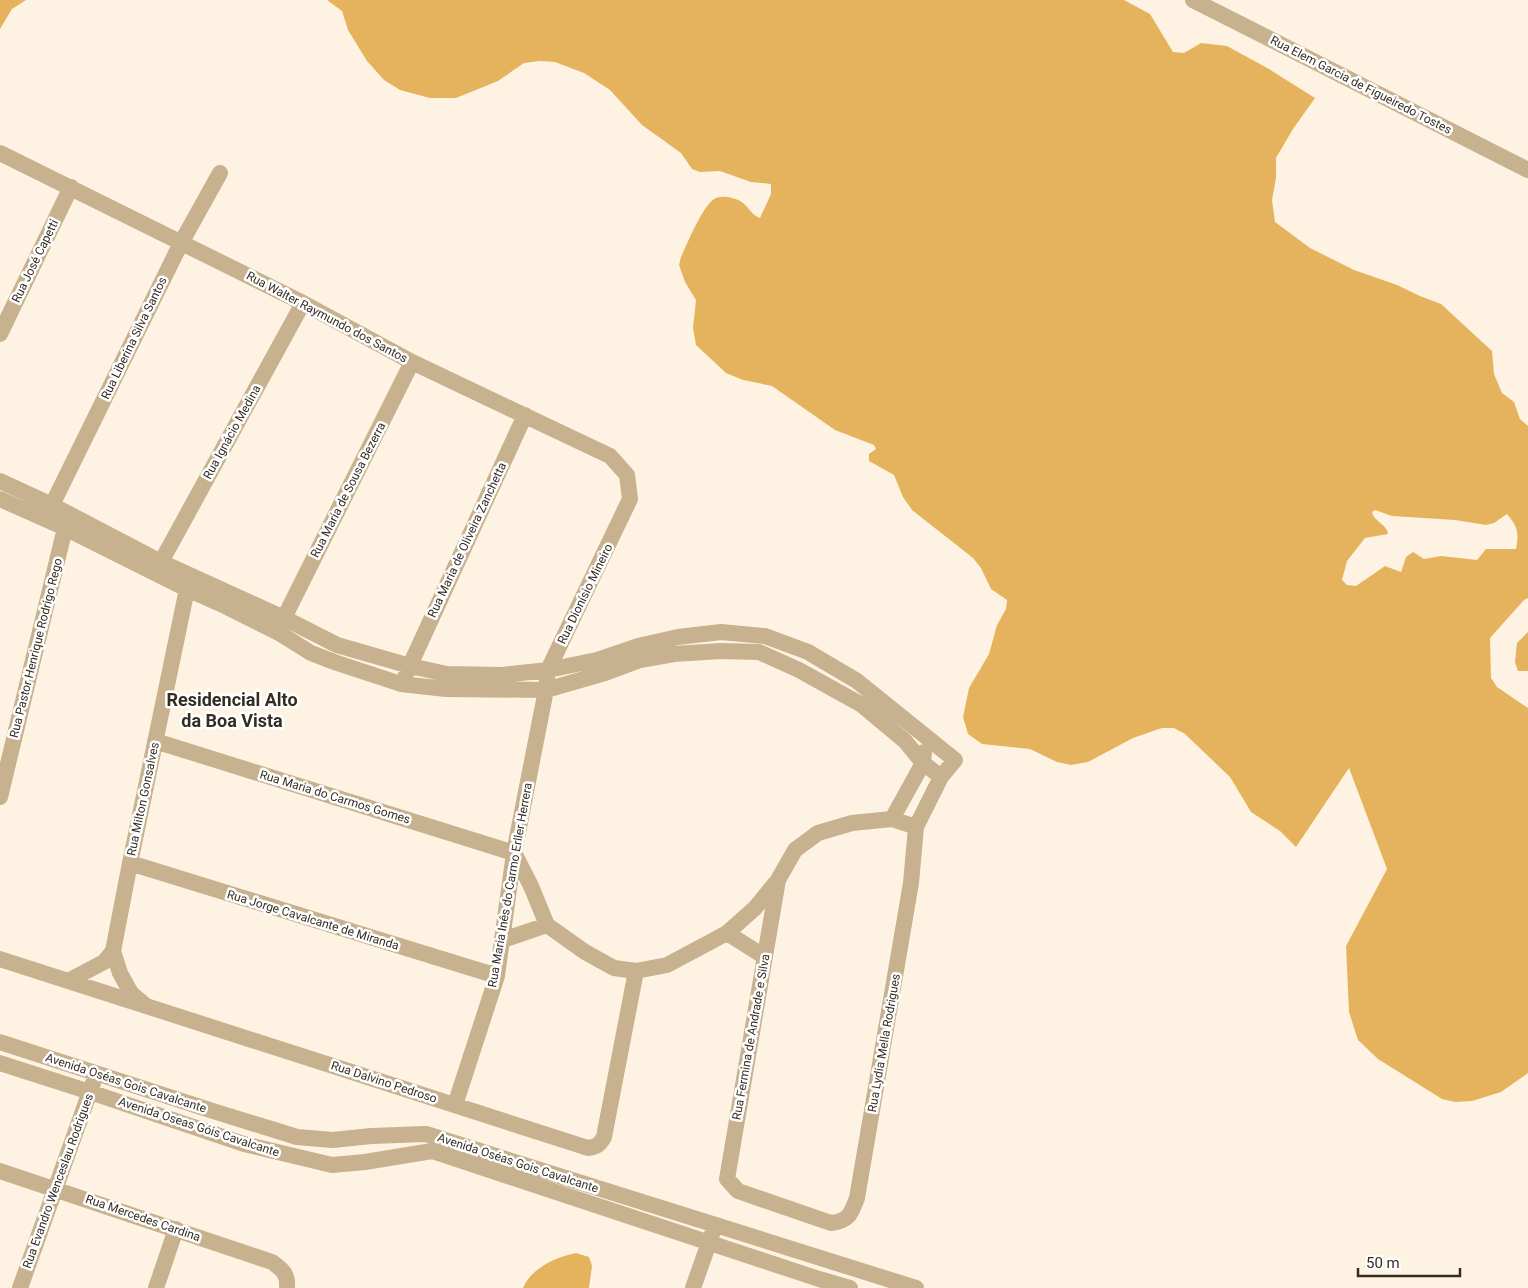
<svg xmlns="http://www.w3.org/2000/svg" width="1528" height="1288" font-family="Roboto,sans-serif">
	<style>
		.forest { fill: #e5b35d; fill-rule: evenodd }
		.lines { fill: none; stroke-linecap: round; stroke-linejoin: round }
		.minor { stroke: #c7b18f; stroke-width: 16 }
		.labels { text-anchor: middle; dominant-baseline: central; stroke-width: 5; stroke-linejoin: round; paint-order: stroke }
		.street-label { font-size: 12px; fill: #342d23; stroke: #fff }
		.district-label { font-size: 18px; font-weight: bold; fill: #342d23; stroke: #fff }
	</style>
	<rect width="100%" height="100%" fill="#fef3e2"/>
	<path class="forest" d="M 0,0 L 26,0 L 12,9 L 0,29 Z
		M 327,0 L 1124,0 L 1150,14 L 1173,52 L 1184,53 L 1201,43 L 1227,46 L 1269,69 L 1315,98 L 1293,129 L 1276,158 L 1276,178 L 1272,200 L 1275,222 L 1310,248 L 1354,270 L 1397,285 L 1420,296 L 1441,304 L 1492,351 L 1494,374 L 1502,393 L 1514,402 L 1520,419 L 1528,426 L 1528,598 L 1524,600 L 1490,638 L 1491,678 L 1497,687 L 1528,708 L 1528,1073 L 1501,1092 L 1472,1101 L 1455,1102 L 1442,1099 L 1378,1059 L 1358,1040 L 1349,1012 L 1346,946 L 1387,869 L 1349,768 L 1296,847 L 1280,831 L 1251,812 L 1230,777 L 1185,734 L 1174,728 L 1162,728 L 1133,738 L 1088,762 L 1071,765 L 1057,762 L 1030,749 L 982,744 L 968,734 L 963,717 L 969,688 L 989,654 L 997,625 L 1006,609 L 1007,600 L 991,589 L 981,568 L 973,558 L 912,510 L 903,497 L 894,475 L 869,461 L 869,454 L 876,449 L 874,445 L 835,430 L 772,386 L 743,380 L 726,373 L 696,345 L 693,328 L 696,300 L 685,282 L 679,265 L 681,257 C 688,242 701,209 714,199 C 720,195 733,197 740,201 C 748,205 751,215 760,218 L 771,194 L 771,184 L 751,182 L 720,171 L 700,172 L 692,169 L 681,153 L 642,125 L 610,90 L 584,73 L 555,62 L 540,61 L 524,63 L 498,81 L 456,98 L 430,98 L 400,90 L 384,80 L 367,61 L 348,30 L 342,11 ZM 1375,510 L 1392,516 L 1455,520 L 1486,525 L 1494,523 L 1507,514 C 1518,527 1519,533 1516,549 L 1486,549 L 1477,560 L 1441,556 L 1424,559 L 1413,552 L 1406,557 L 1401,572 L 1385,566 L 1356,586 L 1347,585 L 1342,580 L 1347,561 L 1365,538 L 1388,534 C 1387,524 1374,522 1372,512 Z
		M 1528,632 L 1528,671 L 1518,671 L 1515,662 L 1517,643 Z
		M 576,1253 L 589,1257 L 592,1266 L 589,1288 L 523,1288 C 531,1268 556,1257 576,1253 Z"/>
	<g class="lines">
		<path class="minor" d="M 1193,0 L 1528,170
			M 0,153 L 303,303 L 412,362 L 610,456 L 627,475 L 630,499 L 548,670 L 546,690 L 514,853 L 497,976 L 455,1105
			M 0,334 L 71,187
			M 0,481 L 52,505 L 161,562 L 284,618 L 337,645 L 410,666 L 447,674 L 502,675 L 548,670 L 597,660 L 638,646 L 678,637 L 721,632 L 765,636 L 808,652 L 857,681 L 955,760 L 941,777 L 916,827 L 911,883 L 857,1198 C 851,1214 849,1221 831,1223 L 738,1191 L 727,1179 L 778,880
			M 0,499 L 65,528 L 187,589 L 225,606 L 279,633 L 311,653 L 337,663 L 401,684 L 446,689 L 546,690 L 605,673 L 640,660 L 674,654 L 721,651 L 759,652 L 799,670 L 862,705 L 905,741 L 923,763 L 941,777
			M 52,505 L 181,243 L 220,173
			M 161,562 L 303,303
			M 280,629 L 284,618 L 412,362
			M 406,674 L 525,415
			M 155,741 L 514,853 L 531,886 L 547,925 L 585,952 L 614,968 L 636,971 L 667,965 L 727,933 L 755,908 L 778,880 L 795,850 L 818,833 L 852,823 L 892,819 L 916,827
			M 0,797 L 65,528
			M 892,819 L 923,763 L 924,752
			M 130,863 L 497,976
			M 727,933 L 765,957
			M 503,940 L 547,925
			M 113,951 L 120,973 L 131,993 L 144,1004
			M 0,959 L 588,1148 C 597,1147 600,1144 604,1137 L 636,971
			M 68,981 L 104,962 L 113,951 L 130,863 L 187,589
			M 0,1042 L 213,1111 L 297,1137 L 333,1140 L 371,1136 L 426,1134 L 916,1288
			M 0,1063 L 90,1092 L 244,1144 L 332,1165 L 365,1162 L 432,1151 L 819,1279 L 850,1288
			M 0,1171 L 272,1262 C 283,1270 288,1274 287,1288
			M 20,1288 L 93,1083
			M 156,1288 L 176,1229
			M 693,1288 L 712,1234"/>
	</g>
	<g class="labels">
		<g class="street-label">
			<text transform="translate(1361 85) rotate(27)">Rua Elem Garcia de Figueiredo Tostes</text>
			<text transform="translate(35 261) rotate(-64)">Rua José Capetti</text>
			<text transform="translate(327 317) rotate(28)">Rua Walter Raymundo dos Santos</text>
			<text transform="translate(134 338) rotate(-64)">Rua Liberina Silva Santos</text>
			<text transform="translate(232 432) rotate(-61)">Rua Ignácio Medina</text>
			<text transform="translate(348 490) rotate(-63)">Rua Maria de Sousa Bezerra</text>
			<text transform="translate(467 540) rotate(-65)">Rua Maria de Oliveira Zanchetta</text>
			<text transform="translate(585 594) rotate(-64)">Rua Dionísio Mineiro</text>
			<text transform="translate(36 648) rotate(-76)">Rua Pastor Henrique Rodrigo Rego</text>
			<text transform="translate(335 797) rotate(17)">Rua Maria do Carmos Gomes</text>
			<text transform="translate(143 799) rotate(-78)">Rua Milton Gonsalves</text>
			<text transform="translate(510 885) rotate(-80)">Rua Maria Inês do Carmo Erller Herrera</text>
			<text transform="translate(313 920) rotate(17)">Rua Jorge Cavalcante de Miranda</text>
			<text transform="translate(751 1037) rotate(-80)">Rua Fermina de Andrade e Silva</text>
			<text transform="translate(884 1043) rotate(-80)">Rua Lydia Mella Rodrigues</text>
			<text transform="translate(384 1082) rotate(18)">Rua Dalvino Pedroso</text>
			<text transform="translate(126 1083) rotate(18)">Avenida Oséas Gois Cavalcante</text>
			<text transform="translate(199 1127) rotate(18)">Avenida Oseas Góis Cavalcante</text>
			<text transform="translate(518 1163) rotate(18)">Avenida Oséas Gois Cavalcante</text>
			<text transform="translate(58 1181) rotate(-70)">Rua Evandro Wenceslau Rodrigues</text>
			<text transform="translate(143 1218) rotate(19)">Rua Mercedes Cardina</text>
		</g>
		<g class="district-label">
			<text x="232" y="699">Residencial Alto<tspan x="232" dy="21">da Boa Vista</tspan></text>
		</g>
	</g>
	<path d="M1358 1268v8h102v-8" fill="none" stroke="#342d23" stroke-width="2.5"/>
	<text x="1366" y="1268" font-size="15" fill="#342d23" stroke="#ffffff" stroke-width="4" paint-order="stroke">50 m</text>
</svg>
